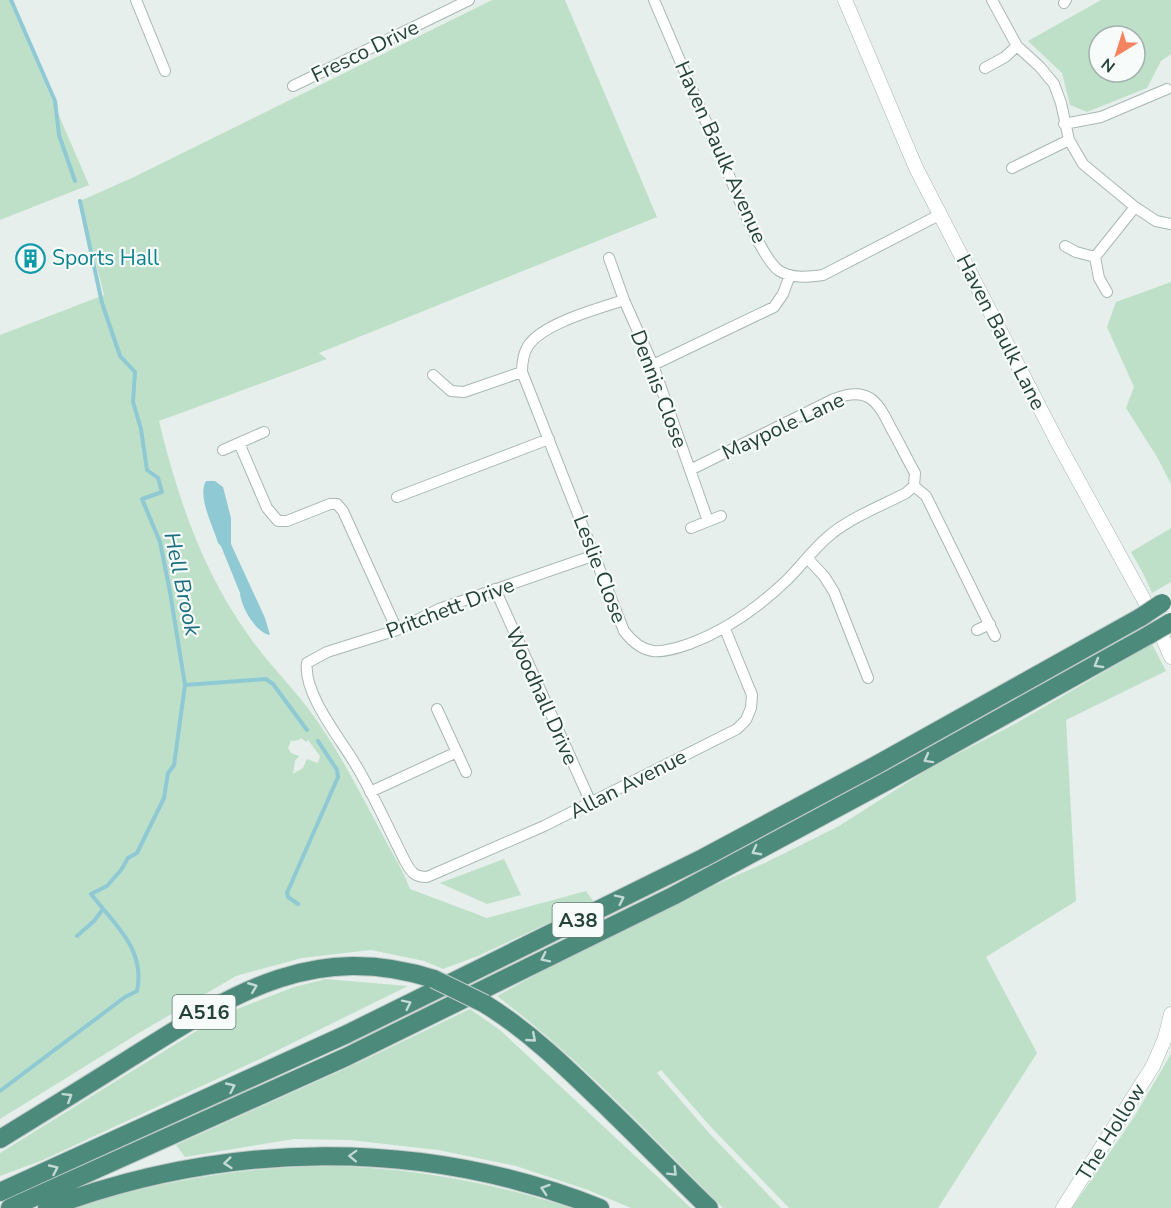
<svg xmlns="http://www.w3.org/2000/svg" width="1171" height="1208" font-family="'Nunito Sans',sans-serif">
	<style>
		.green { fill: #bfe0c8; fill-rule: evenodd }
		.water { fill: #8ec9d4 }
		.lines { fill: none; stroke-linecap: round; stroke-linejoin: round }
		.stream { stroke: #8ec9d4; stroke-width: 4 }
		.minor-casing { stroke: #a8b8b2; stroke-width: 12 }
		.tertiary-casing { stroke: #a8b8b2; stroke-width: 15 }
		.trunk-casing { stroke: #c2cac8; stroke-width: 20 }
		.minor { stroke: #fff; stroke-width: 10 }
		.tertiary { stroke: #fff; stroke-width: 14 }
		.trunk { stroke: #4c8a7c; stroke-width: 18 }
		.trunk-bridge-casing { stroke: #c2cac8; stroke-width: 20; stroke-linecap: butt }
		.trunk-bridge { stroke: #4c8a7c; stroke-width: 18 }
		.oneway { stroke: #c4d9d4 }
		.labels { text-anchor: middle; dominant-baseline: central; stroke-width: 4.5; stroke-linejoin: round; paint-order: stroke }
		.shield { fill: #f7fbf9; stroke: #637a73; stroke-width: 1.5 }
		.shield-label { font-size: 20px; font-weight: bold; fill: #24423a }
		.street-label { font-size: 21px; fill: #24423a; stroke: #f7fbf9 }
		.culture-label { font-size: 21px; fill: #0d838f; stroke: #f7fbf9; text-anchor: start }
		.water-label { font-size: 22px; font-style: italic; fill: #1c6f80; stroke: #f7fbf9 }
	</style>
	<rect width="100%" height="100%" fill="#e6efeb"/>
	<path class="green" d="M 0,0 L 9,0 L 89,185 L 0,220 Z
		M 492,0 L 565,0 L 657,217 L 319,353 L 327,359 L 159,421 C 177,496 202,570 247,633 C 265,660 288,682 307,707 C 336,745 357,787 379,828 C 389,848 402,868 410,889 L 487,918 L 586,891 L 594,902 L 478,956 L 443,969 L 424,961 L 371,950 L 302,958 L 236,976 L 139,1033 L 0,1119 L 0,335 L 104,295 L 80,201 L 134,177 ZM 301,738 L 306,742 L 308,740 L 320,756 L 318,763 L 307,759 L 303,768 L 293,774 L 295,761 L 299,756 L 291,753 L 288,748 L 291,741 L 299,740 Z
		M 1101,0 L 1171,0 L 1171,54 L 1161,61 L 1147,88 L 1087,112 L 1070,105 L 1062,73 L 1028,41 ZM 1099,36 L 1135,36 L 1135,72 L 1099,72 Z
		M 1171,282 L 1171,484 L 1157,457 L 1126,408 L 1134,387 L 1107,327 L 1116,302 Z
		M 1171,528 L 1171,582 L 1152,593 L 1143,573 L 1131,552 Z
		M 1152,644 L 1166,671 L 1066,720 L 1076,901 L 986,957 L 1037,1053 L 938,1208 L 789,1208 L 710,1126 L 661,1070 L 657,1073 L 710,1134 L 781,1208 L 723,1208 C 650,1135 579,1058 497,996 L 638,919 L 767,862 L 839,826 L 930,768 L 1013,725 Z
		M 504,859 L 521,895 L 487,904 L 440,883 Z
		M 326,979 L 408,986 L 264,1057 L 43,1160 L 0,1176 L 0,1153 L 224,1014 L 294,987 Z
		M 470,1009 L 500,1030 L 691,1208 L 631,1208 L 588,1190 L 516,1166 L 438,1150 L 350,1140 L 294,1139 L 185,1157 L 176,1145 L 360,1062 Z
		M 1171,1054 L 1171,1208 L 1072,1208 L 1134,1117 Z
		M 332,1166 C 414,1168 493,1183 572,1208 L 74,1208 C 160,1181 241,1167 332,1166 Z"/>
	<path class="water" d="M 206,481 L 215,481 L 223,487 L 231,518 L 231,544 L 265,618 L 270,635 C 256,633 241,607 240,593 L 221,546 L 218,543 C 213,526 197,496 206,481 Z"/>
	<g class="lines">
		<path class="stream" d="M 11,0 L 55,101 L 59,135 L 75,181
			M 80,201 L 102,303 L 120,356 L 135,372 L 133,402 L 141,429 L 147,470 L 158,478 L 162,492 L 142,499 L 160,542 L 170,592 L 185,685
			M 298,904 L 288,897 L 287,893 L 338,777 L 337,770 L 318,741
			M 77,936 L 94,921 L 103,909
			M 0,1091 L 125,997 L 137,991 C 146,949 114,924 91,894 L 107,886 L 121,870 L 128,858 L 137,853 L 164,798 L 168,773 L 174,765 L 185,685 L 266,679 L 273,684 L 307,730"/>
		<defs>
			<path id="minor" d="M 136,0 L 165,71
				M 654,0 C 679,58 703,115 728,173 C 738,196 760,255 778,270 C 791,279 809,277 823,275 L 941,214
				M 992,0 L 1017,46 L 1040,67 L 1054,84 L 1061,103 L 1069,140 L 1083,164 L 1135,207 L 1156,221 L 1171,224
				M 1064,3 L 1066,0
				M 985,68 L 1005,57 L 1017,46
				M 293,86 L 469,0
				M 1064,124 L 1101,117 L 1167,89
				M 1012,168 L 1069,140
				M 1065,246 L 1076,252 L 1095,257
				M 609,258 L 624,300 L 653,365 L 708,521
				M 1107,292 L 1099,278 L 1095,257 L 1135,207
				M 624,300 C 598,309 543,323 528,346 C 523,354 522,363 522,372 L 624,631 C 644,657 660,654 689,644 C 727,630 759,607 788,579 C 802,565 814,548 830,535 C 852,517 881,506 906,493 L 914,486
				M 653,365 L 774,307 L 783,294 L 790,275
				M 433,375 L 451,391 L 464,392 L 522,372
				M 239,443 L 267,508 L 278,521 L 287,521 L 330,504 L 337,504 L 343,511 L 397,630
				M 223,450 L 264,432
				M 690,470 L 834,399 C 869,385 878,402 892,430 C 900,444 907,459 915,473 L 914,486
				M 914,486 L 926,496 L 995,636
				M 397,497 L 549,439
				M 691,528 L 721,516
				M 595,555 L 439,609 L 397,630 L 327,652 L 307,663 C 303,693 339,737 354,762 C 373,793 388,828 405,861 C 411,872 414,877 427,877 L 544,826 L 737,729 L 746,720 L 751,708 L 752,695 L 725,629
				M 807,558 L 824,576 L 834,592 L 868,678
				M 495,589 L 591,803
				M 977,630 L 990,624
				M 437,709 L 466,772
				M 370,792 L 457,752"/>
			<path id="tertiary" d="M 845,0 L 916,168 L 1059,445 L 1155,620 L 1171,657
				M 1063,1208 L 1153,1066 L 1165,1038 L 1171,1014"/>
			<path id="trunk" d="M 485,1004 C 532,1033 571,1072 611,1111 C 644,1143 676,1176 709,1208
				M 0,1139 C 44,1112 88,1085 132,1057 C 231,995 312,940 434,979
				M 0,1192 L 347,1034 L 703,858 L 878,764 L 1141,617
				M 10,1208 L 346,1057 L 673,896 L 889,780 L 1149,635
				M 47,1208 C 227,1141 420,1137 600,1208"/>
		</defs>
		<use href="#minor" class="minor-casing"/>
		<use href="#tertiary" class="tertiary-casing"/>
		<use href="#trunk" class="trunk-casing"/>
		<use href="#minor" class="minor"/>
		<use href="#tertiary" class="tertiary"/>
		<use href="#trunk" class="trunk"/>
		<defs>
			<path id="trunk-bridge" d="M 1141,617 L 1162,603
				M 1149,635 L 1171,622
				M 434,979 L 485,1004"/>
		</defs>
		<use href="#trunk-bridge" class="trunk-bridge-casing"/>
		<use href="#trunk-bridge" class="trunk-bridge"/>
	</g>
	<defs><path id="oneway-chevron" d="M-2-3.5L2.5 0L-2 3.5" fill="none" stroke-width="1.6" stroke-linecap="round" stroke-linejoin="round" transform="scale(1.5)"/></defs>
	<g class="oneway">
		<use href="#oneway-chevron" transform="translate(1098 664) rotate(150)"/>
		<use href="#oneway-chevron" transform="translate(928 759) rotate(151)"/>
		<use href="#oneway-chevron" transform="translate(756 851) rotate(152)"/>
		<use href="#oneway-chevron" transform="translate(620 899) rotate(-26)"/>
		<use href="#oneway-chevron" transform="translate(545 958) rotate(154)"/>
		<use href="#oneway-chevron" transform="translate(253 987) rotate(-22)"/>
		<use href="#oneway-chevron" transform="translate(407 1004) rotate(-26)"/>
		<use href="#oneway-chevron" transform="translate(532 1038) rotate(41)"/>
		<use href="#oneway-chevron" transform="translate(231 1087) rotate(-25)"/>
		<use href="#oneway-chevron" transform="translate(68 1097) rotate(-32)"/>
		<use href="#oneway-chevron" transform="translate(353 1156) rotate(-178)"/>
		<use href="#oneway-chevron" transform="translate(228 1163) rotate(174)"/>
		<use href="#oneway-chevron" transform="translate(54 1169) rotate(-25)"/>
		<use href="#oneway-chevron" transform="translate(673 1172) rotate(45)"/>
		<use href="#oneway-chevron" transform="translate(545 1189) rotate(-162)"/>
	</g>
	<defs>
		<symbol id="building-ring" viewBox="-11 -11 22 22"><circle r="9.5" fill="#f7fbf9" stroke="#0f9aa8" stroke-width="1.5"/><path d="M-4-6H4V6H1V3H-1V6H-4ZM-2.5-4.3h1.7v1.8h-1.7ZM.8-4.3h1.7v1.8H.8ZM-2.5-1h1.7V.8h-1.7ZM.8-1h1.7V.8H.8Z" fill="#0f9aa8"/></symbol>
	</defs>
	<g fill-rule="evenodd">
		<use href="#building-ring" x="14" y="242" width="33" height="33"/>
	</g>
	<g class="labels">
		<g class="shield">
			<rect x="552.5" y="903" width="51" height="34" rx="4.5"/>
			<rect x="172.5" y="995" width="63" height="34" rx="4.5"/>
		</g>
		<g class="shield-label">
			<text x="578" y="920">A38</text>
			<text x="204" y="1012">A516</text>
		</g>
		<g class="street-label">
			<text transform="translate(365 51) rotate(-26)">Fresco Drive</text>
			<text transform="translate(721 152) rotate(66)">Haven Baulk Avenue</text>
			<text transform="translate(1001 332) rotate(63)">Haven Baulk Lane</text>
			<text transform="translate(659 389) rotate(69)">Dennis Close</text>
			<text transform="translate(783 426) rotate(-25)">Maypole Lane</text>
			<text transform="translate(600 569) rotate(69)">Leslie Close</text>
			<text transform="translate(450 608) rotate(-21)">Pritchett Drive</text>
			<text transform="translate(542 696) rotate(66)">Woodhall Drive</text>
			<text transform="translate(628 784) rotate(-27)">Allan Avenue</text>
			<text transform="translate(1111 1132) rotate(-58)">The Hollow</text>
		</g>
		<g class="culture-label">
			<text x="52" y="258">Sports Hall</text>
		</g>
		<g class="water-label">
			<text transform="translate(182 584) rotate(78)">Hell Brook</text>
		</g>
	</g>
	<g transform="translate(1117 54) rotate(218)"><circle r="28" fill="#f7fbf9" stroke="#a3b1ad" stroke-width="1.5"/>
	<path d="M0-4.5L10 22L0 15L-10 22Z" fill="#f4845f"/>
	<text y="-9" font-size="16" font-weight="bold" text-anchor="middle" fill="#24423a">N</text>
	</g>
</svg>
